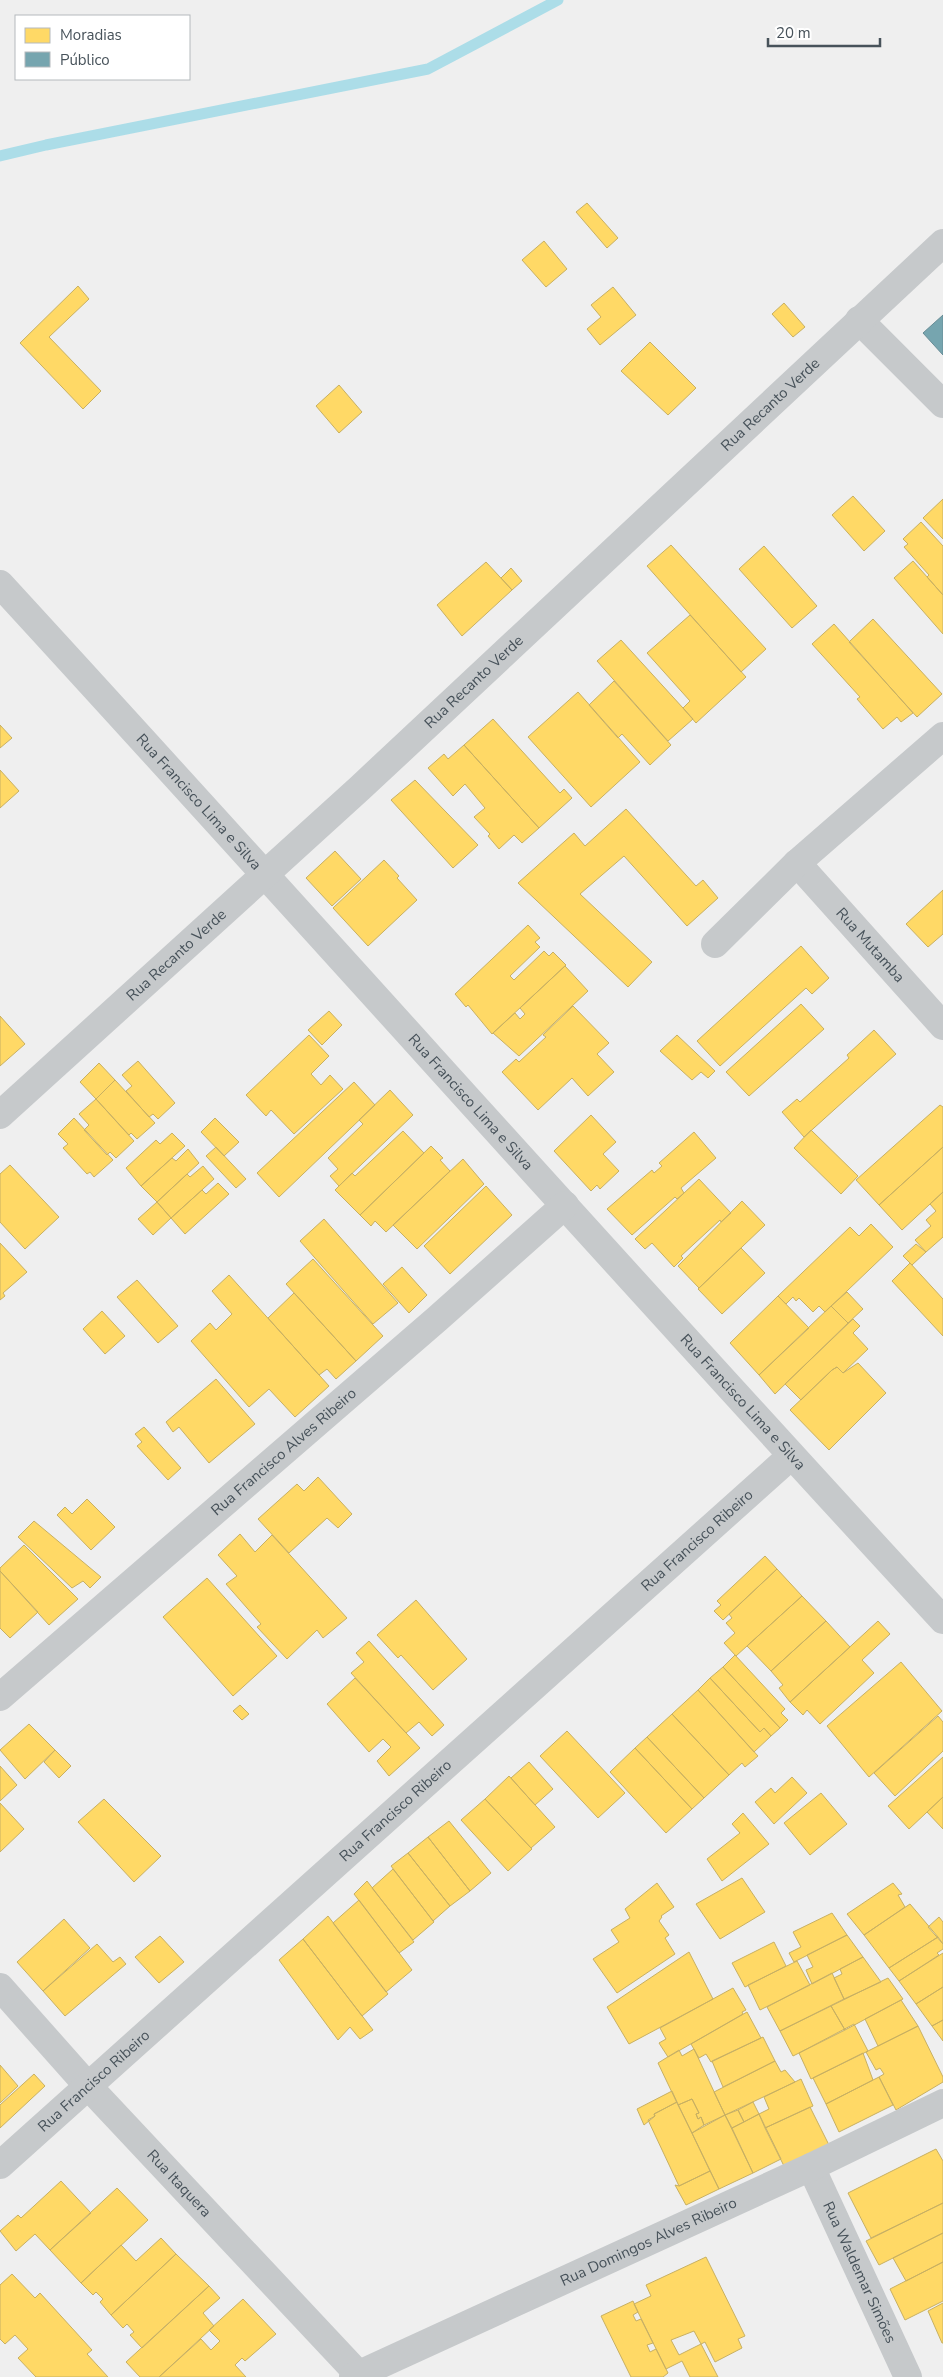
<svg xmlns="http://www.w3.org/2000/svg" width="943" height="2377" font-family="'Nunito Sans',sans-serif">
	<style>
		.homes { fill: #ffd966; stroke: #c8b062; fill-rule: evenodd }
		.public { fill: #76a5af; stroke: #688c96 }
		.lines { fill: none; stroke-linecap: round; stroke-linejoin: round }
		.stream { stroke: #acdde8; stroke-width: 11 }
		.minor { stroke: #c6c9cb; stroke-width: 28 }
		.labels { text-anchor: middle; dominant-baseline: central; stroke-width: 5; stroke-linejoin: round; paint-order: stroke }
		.street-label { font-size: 15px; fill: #47525a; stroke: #fff }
	</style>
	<rect width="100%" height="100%" fill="#efefef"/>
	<path class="homes" d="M 587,203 L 618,238 L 607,248 L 576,212 Z
		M 544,241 L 567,269 L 546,287 L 522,260 Z
		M 78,286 L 89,299 L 49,337 L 101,391 L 83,409 L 20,343 Z
		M 613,287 L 636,315 L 600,345 L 587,329 L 601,317 L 591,305 Z
		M 784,303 L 805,327 L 793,337 L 772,314 Z
		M 650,342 L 696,388 L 668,415 L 621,371 Z
		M 339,385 L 362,412 L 339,433 L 316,406 Z
		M 853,496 L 885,531 L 864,551 L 832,515 Z
		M 943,499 L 943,539 L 923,518 Z
		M 921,522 L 943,546 L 943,595 L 927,577 L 929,575 L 904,547 L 908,544 L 903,539 Z
		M 671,545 L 766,649 L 741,672 L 647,566 Z
		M 764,546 L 817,606 L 792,628 L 739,569 Z
		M 913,561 L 943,595 L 943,634 L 894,578 Z
		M 486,562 L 512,590 L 462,636 L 437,605 Z
		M 511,568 L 522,581 L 512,590 L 501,578 Z
		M 690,615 L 746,677 L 696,723 L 683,708 L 690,701 L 647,653 Z
		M 873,619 L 942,694 L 917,717 L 849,642 Z
		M 834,624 L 913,713 L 901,722 L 897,717 L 883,729 L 857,699 L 860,697 L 812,644 Z
		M 621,640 L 693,719 L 668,741 L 597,661 Z
		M 614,681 L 671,745 L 650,765 L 622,734 L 618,738 L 589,705 Z
		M 578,692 L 640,762 L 591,807 L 528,737 Z
		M 493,719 L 560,793 L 564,789 L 572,798 L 539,828 L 464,745 Z
		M 0,725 L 12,738 L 0,748 Z
		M 464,745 L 539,828 L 522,843 L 514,835 L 499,849 L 488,836 L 490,834 L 474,817 L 485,808 L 465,784 L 453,796 L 428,768 L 444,754 L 448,759 Z
		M 0,770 L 19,791 L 0,808 Z
		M 415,780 L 478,845 L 453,868 L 391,800 Z
		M 626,809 L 696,886 L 703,880 L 718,898 L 687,926 L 624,856 L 580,894 L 652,962 L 628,987 L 518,883 L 574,833 L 585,846 Z
		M 335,851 L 361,879 L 332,906 L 306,878 Z
		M 384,860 L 399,876 L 397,878 L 417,900 L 368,946 L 333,908 Z
		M 943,890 L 943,934 L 928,947 L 906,924 Z
		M 528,925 L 540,938 L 535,942 L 540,947 L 510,976 L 514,980 L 544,951 L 549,956 L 553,952 L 566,965 L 492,1034 L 468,1005 L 466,1007 L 455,994 Z
		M 801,946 L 829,978 L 812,994 L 806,988 L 720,1066 L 697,1041 Z
		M 565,966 L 588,991 L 519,1056 L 493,1033 L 515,1013 L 520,1019 L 525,1014 L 520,1008 Z
		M 801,1004 L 824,1029 L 749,1096 L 726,1072 Z
		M 573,1006 L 609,1043 L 597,1054 L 614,1072 L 588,1096 L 572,1078 L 538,1110 L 502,1072 L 516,1059 L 519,1062 L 546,1037 L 543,1035 Z
		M 329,1011 L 342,1025 L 322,1045 L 308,1030 Z
		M 0,1016 L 25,1044 L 0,1066 Z
		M 874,1030 L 896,1054 L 804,1137 L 782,1112 L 797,1099 L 800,1102 L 849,1058 L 847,1055 Z
		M 309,1035 L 329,1056 L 311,1074 L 321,1085 L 330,1075 L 343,1089 L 294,1134 L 271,1110 L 266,1116 L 246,1095 Z
		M 677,1035 L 715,1071 L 708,1078 L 701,1072 L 692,1080 L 660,1051 Z
		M 138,1061 L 175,1103 L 158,1119 L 153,1114 L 149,1117 L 126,1091 L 132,1086 L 122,1075 Z
		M 99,1063 L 115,1080 L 96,1099 L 80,1082 Z
		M 115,1080 L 155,1123 L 137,1139 L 131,1133 L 129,1135 L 96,1099 Z
		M 354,1082 L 375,1105 L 279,1197 L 257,1173 Z
		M 390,1090 L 413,1115 L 339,1186 L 330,1176 L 338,1169 L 328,1158 L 363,1124 L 359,1120 Z
		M 96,1099 L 134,1141 L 116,1158 L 110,1152 L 107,1155 L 84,1130 L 89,1125 L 79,1114 Z
		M 940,1105 L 943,1107 L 943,1147 L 879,1205 L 856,1180 Z
		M 591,1115 L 616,1142 L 603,1154 L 619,1171 L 600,1189 L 597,1185 L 591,1191 L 554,1151 Z
		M 74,1118 L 113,1160 L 94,1177 L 90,1172 L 87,1174 L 63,1148 L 68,1144 L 58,1134 Z
		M 215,1118 L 239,1142 L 224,1156 L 201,1132 Z
		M 811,1130 L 858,1176 L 841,1194 L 794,1148 Z
		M 403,1131 L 424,1153 L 360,1215 L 335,1190 L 352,1173 L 355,1176 Z
		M 694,1132 L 716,1158 L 681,1188 L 684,1193 L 677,1199 L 675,1197 L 632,1235 L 607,1209 L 652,1170 L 654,1173 L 662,1166 L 659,1163 Z
		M 172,1133 L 185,1146 L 141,1186 L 126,1168 L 156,1140 L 160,1144 Z
		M 431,1146 L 443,1158 L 440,1160 L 450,1171 L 386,1232 L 375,1221 L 371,1226 L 360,1215 Z
		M 216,1147 L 246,1179 L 236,1188 L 206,1156 Z
		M 943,1147 L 943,1192 L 902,1230 L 879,1205 Z
		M 188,1149 L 199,1163 L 157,1202 L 141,1186 L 172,1158 L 176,1161 Z
		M 463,1159 L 484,1184 L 417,1249 L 393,1225 Z
		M 10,1165 L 59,1217 L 25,1249 L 0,1222 L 0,1174 Z
		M 203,1166 L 214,1179 L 171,1218 L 157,1202 L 187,1174 L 190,1177 Z
		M 699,1179 L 731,1213 L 721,1222 L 720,1220 L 681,1256 L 683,1258 L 674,1267 L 652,1243 L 645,1249 L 635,1239 Z
		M 218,1183 L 229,1194 L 185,1234 L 171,1218 L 202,1190 L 206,1194 Z
		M 486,1186 L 512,1215 L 450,1274 L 424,1246 Z
		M 943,1192 L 943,1237 L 926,1252 L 915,1240 L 931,1226 L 926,1220 L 936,1211 L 930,1204 Z
		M 742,1201 L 765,1225 L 699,1288 L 678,1266 Z
		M 157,1202 L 171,1218 L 153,1235 L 138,1219 Z
		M 324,1219 L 398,1303 L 373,1324 L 300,1241 Z
		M 871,1224 L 893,1247 L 825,1312 L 819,1306 L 813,1312 L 799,1298 L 796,1301 L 793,1297 L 786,1304 L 778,1296 L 850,1227 L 859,1236 Z
		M 0,1243 L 27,1272 L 3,1293 L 5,1296 L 0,1300 Z
		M 916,1244 L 926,1252 L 912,1265 L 903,1256 Z
		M 741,1248 L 765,1273 L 722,1314 L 698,1289 Z
		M 313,1259 L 383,1336 L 356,1361 L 286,1284 Z
		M 910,1263 L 943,1299 L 943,1336 L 892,1281 Z
		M 402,1267 L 427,1295 L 409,1313 L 383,1284 Z
		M 229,1275 L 329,1386 L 295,1417 L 269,1389 L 249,1407 L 191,1341 L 210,1323 L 216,1330 L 232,1314 L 212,1291 Z
		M 137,1280 L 178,1326 L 158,1343 L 117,1297 Z
		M 847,1292 L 863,1309 L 848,1323 L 831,1306 Z
		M 294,1293 L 356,1361 L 336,1379 L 327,1369 L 319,1375 L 268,1318 Z
		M 778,1296 L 809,1328 L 759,1375 L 730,1343 Z
		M 831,1306 L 848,1323 L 775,1394 L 759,1375 Z
		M 102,1311 L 125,1336 L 105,1354 L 83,1329 Z
		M 853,1319 L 860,1326 L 853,1333 L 868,1349 L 843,1373 L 837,1367 L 832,1370 L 801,1400 L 785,1384 Z
		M 858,1363 L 886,1393 L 829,1450 L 790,1410 L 832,1370 L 837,1367 L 843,1373 Z
		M 216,1379 L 255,1424 L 209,1463 L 179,1427 L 173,1432 L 166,1422 Z
		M 144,1427 L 181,1468 L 168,1480 L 137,1446 L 142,1442 L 135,1434 Z
		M 318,1477 L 352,1514 L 338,1528 L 327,1518 L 289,1553 L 258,1519 L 297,1484 L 304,1491 Z
		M 87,1499 L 115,1527 L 91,1550 L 57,1515 L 65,1507 L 72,1514 Z
		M 34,1521 L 101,1577 L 90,1588 L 83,1581 L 72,1588 L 18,1537 Z
		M 240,1534 L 255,1552 L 272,1535 L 347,1618 L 323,1638 L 317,1630 L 287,1659 L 257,1627 L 261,1624 L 226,1584 L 237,1576 L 218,1555 Z
		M 24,1545 L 78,1599 L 49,1625 L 0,1571 L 0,1568 Z
		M 765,1556 L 777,1569 L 723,1620 L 714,1611 L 721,1605 L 717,1601 Z
		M 777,1569 L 802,1596 L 736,1656 L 724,1643 L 735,1633 L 726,1623 L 732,1618 L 729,1614 Z
		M 0,1571 L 38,1612 L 10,1638 L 0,1628 Z
		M 207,1578 L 277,1656 L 233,1696 L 163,1617 Z
		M 802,1596 L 826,1621 L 771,1671 L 747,1646 Z
		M 416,1600 L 467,1659 L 433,1690 L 401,1655 L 398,1658 L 377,1635 Z
		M 826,1621 L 850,1647 L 790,1702 L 779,1688 L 783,1685 L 771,1671 Z
		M 878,1621 L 890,1634 L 862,1660 L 874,1673 L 820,1724 L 807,1710 L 803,1715 L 790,1702 Z
		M 369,1641 L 444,1725 L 432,1736 L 419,1722 L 406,1733 L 351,1673 L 364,1662 L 356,1653 Z
		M 735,1655 L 785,1709 L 781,1713 L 788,1720 L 780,1728 L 723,1667 Z
		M 901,1662 L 942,1711 L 869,1777 L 827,1726 Z
		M 723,1667 L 780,1728 L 771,1736 L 764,1728 L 760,1732 L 710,1678 Z
		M 355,1678 L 420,1748 L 389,1776 L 377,1761 L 391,1747 L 383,1739 L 369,1752 L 327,1704 Z
		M 710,1678 L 760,1732 L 764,1728 L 771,1736 L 754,1752 L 698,1690 Z
		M 698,1690 L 758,1756 L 745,1767 L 742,1763 L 729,1775 L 672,1714 Z
		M 240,1705 L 249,1714 L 242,1720 L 233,1711 Z
		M 672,1714 L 729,1775 L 704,1798 L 647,1737 Z
		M 938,1716 L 943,1722 L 943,1751 L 895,1796 L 874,1773 Z
		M 29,1724 L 55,1750 L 25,1779 L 0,1750 Z
		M 567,1731 L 625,1793 L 598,1818 L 540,1756 Z
		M 647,1737 L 704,1798 L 692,1809 L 635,1748 Z
		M 635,1748 L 692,1809 L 666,1833 L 610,1772 Z
		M 55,1750 L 71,1766 L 59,1778 L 44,1762 Z
		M 943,1757 L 943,1797 L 909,1829 L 888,1806 Z
		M 529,1762 L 553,1789 L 535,1805 L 511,1778 Z
		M 0,1766 L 17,1785 L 0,1801 Z
		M 509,1776 L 555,1827 L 531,1848 L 485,1799 Z
		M 792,1777 L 807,1793 L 774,1824 L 755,1802 L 771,1788 L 775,1793 Z
		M 821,1793 L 847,1824 L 810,1855 L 784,1823 Z
		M 943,1797 L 943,1829 L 927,1812 Z
		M 104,1799 L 161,1856 L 134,1882 L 78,1822 Z
		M 485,1799 L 532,1849 L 508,1871 L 461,1820 Z
		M 0,1803 L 24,1829 L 0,1852 Z
		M 743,1813 L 769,1844 L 722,1881 L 707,1859 L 740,1833 L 732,1824 Z
		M 449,1821 L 491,1873 L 470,1891 L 428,1837 Z
		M 428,1837 L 470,1891 L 450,1906 L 408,1853 Z
		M 408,1853 L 450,1906 L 433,1921 L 391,1866 Z
		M 393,1869 L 434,1922 L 413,1940 L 372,1888 Z
		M 742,1878 L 765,1912 L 720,1939 L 696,1904 Z
		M 367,1881 L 414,1942 L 399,1953 L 354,1894 Z
		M 657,1883 L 674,1907 L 661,1916 L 662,1917 L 659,1921 L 669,1935 L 665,1938 L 675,1954 L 617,1993 L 593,1959 L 619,1942 L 611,1930 L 630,1918 L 625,1909 Z
		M 893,1883 L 902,1894 L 898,1895 L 905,1907 L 864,1935 L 847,1914 Z
		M 359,1900 L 412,1970 L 386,1992 L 333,1923 Z
		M 910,1904 L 938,1937 L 889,1968 L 864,1935 Z
		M 832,1913 L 847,1935 L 794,1962 L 789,1953 L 801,1947 L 793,1932 Z
		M 328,1916 L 388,1994 L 362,2016 L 303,1939 Z
		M 939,1917 L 943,1922 L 943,1944 L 928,1927 Z
		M 64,1919 L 90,1948 L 43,1991 L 17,1962 Z
		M 847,1935 L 863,1957 L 812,1984 L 806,1970 L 813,1967 L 807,1955 Z
		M 160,1936 L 184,1962 L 159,1983 L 135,1957 Z
		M 938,1937 L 943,1944 L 943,1949 L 937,1953 L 939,1955 L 899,1981 L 889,1968 Z
		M 303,1939 L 373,2030 L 360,2039 L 350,2027 L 338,2040 L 279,1960 Z
		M 774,1942 L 786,1966 L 745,1987 L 732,1963 Z
		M 97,1944 L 113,1962 L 120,1957 L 126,1964 L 65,2016 L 43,1991 Z
		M 689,1952 L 713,1999 L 629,2044 L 607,2007 Z
		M 943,1953 L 943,1987 L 916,2004 L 899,1981 Z
		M 863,1957 L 881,1982 L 844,1999 L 834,1978 L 842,1974 L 840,1969 Z
		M 797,1961 L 810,1985 L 760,2010 L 748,1985 Z
		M 832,1973 L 844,1999 L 780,2031 L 767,2007 Z
		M 888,1978 L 903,1999 L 845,2030 L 831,2006 Z
		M 943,1987 L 943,2020 L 932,2026 L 916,2004 Z
		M 733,1988 L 746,2010 L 742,2012 L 743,2014 L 668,2057 L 659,2043 L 666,2039 L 660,2028 Z
		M 901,2000 L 918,2026 L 878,2046 L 865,2019 Z
		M 831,2006 L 845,2030 L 793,2056 L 780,2031 Z
		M 747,2012 L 761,2038 L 711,2062 L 706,2054 L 699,2058 L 691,2044 Z
		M 943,2020 L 943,2041 L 932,2026 Z
		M 854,2024 L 868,2051 L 811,2079 L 799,2053 Z
		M 918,2026 L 943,2077 L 943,2082 L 896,2110 L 879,2077 L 884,2074 L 880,2068 L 876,2070 L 866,2052 Z
		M 763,2037 L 775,2061 L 723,2087 L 712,2061 Z
		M 694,2049 L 725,2115 L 704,2125 L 701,2117 L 698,2119 L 696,2114 L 699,2113 L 692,2099 L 678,2105 L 658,2063 L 679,2050 L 682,2056 Z
		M 863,2053 L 873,2080 L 826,2104 L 813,2078 Z
		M 775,2061 L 781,2072 L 785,2070 L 795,2082 L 725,2115 L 714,2092 Z
		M 0,2065 L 18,2086 L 0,2103 Z
		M 34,2074 L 45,2086 L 0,2128 L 0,2105 Z
		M 879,2077 L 893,2105 L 839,2132 L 826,2104 Z
		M 801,2079 L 813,2106 L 765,2128 L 759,2114 L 769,2109 L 764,2097 Z
		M 672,2091 L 677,2102 L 654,2114 L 655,2116 L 644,2125 L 637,2109 Z
		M 692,2099 L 699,2113 L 696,2114 L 698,2119 L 701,2117 L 704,2125 L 692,2133 L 678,2105 Z
		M 677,2102 L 710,2171 L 679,2186 L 648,2120 L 655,2116 L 654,2114 Z
		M 753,2102 L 759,2114 L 744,2122 L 738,2110 Z
		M 810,2107 L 829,2145 L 784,2166 L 765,2128 Z
		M 738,2110 L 744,2122 L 732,2128 L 725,2115 Z
		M 759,2114 L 781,2159 L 753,2173 L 732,2128 Z
		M 725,2115 L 753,2173 L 719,2189 L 692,2133 Z
		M 936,2149 L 943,2161 L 943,2203 L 871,2238 L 848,2193 Z
		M 710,2171 L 719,2189 L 686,2205 L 675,2185 L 679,2186 Z
		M 61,2181 L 91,2213 L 50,2250 L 35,2234 L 16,2251 L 0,2231 L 18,2215 L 21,2218 Z
		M 117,2188 L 148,2220 L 81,2283 L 50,2250 Z
		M 943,2203 L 943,2233 L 879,2265 L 866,2241 Z
		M 943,2233 L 943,2262 L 906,2281 L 893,2258 Z
		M 161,2238 L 176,2254 L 111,2315 L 100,2302 L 103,2299 L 96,2292 L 93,2295 L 81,2283 L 121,2245 L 136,2261 Z
		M 176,2254 L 209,2286 L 142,2348 L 130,2335 L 134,2332 L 127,2324 L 123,2328 L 111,2315 Z
		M 706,2257 L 745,2336 L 738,2339 L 742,2348 L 715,2362 L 705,2342 L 701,2344 L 718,2377 L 690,2377 L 682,2361 L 666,2369 L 634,2304 L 651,2296 L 646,2285 ZM 694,2331 L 701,2344 L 679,2355 L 671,2340 Z
		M 943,2262 L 943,2301 L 905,2320 L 890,2289 Z
		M 12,2274 L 35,2298 L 40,2293 L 92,2350 L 87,2354 L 108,2377 L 36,2377 L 18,2358 L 28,2349 L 15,2335 L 5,2344 L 0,2339 L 0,2285 Z
		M 209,2286 L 220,2298 L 203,2313 L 214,2326 L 159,2377 L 140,2377 L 126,2362 Z
		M 243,2299 L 276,2334 L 245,2361 L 242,2358 L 235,2365 L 246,2377 L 159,2377 L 201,2339 L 211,2350 L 220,2341 L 209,2330 Z
		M 633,2301 L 638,2312 L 633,2315 L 636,2321 L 641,2319 L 653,2343 L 647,2345 L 650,2352 L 656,2349 L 668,2373 L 663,2377 L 631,2377 L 601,2316 Z
		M 943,2303 L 943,2343 L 942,2343 L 928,2311 Z"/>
	<path class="public" d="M 943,315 L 943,355 L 923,333 Z"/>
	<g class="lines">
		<path class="stream" d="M 0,156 L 46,145 L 428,69 L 558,0"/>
		<g class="minor">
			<path d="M 859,320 L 943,404"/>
			<path id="s1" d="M 0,584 C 316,928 626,1277 943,1620"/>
			<path id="s2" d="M 797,863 L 943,1026"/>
			<path d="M 715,944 L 797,863 L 943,736"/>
			<path id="s3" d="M 0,1115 L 360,788 L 943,243"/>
			<path id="s4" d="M 0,1697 L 437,1319 L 565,1205"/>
			<path id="s5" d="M 0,1987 L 87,2085 L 361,2377"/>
			<path id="s6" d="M 0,2165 L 791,1456"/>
			<path id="s7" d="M 811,2167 L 908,2377"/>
			<path id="s8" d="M 353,2377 L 811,2167 L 943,2103"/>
		</g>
	</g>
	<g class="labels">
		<g class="street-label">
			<text stroke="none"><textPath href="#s3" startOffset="1048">Rua Recanto Verde</textPath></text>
			<text stroke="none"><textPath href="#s3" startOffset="642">Rua Recanto Verde</textPath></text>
			<text stroke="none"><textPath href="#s1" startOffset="295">Rua Francisco Lima e Silva</textPath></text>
			<text stroke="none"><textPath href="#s2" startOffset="110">Rua Mutamba</textPath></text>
			<text stroke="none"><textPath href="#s3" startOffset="238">Rua Recanto Verde</textPath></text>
			<text stroke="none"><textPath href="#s1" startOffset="700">Rua Francisco Lima e Silva</textPath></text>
			<text stroke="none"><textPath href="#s1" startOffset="1105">Rua Francisco Lima e Silva</textPath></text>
			<text stroke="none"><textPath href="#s4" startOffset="375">Rua Francisco Alves Ribeiro</textPath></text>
			<text stroke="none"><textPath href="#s6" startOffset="936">Rua Francisco Ribeiro</textPath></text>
			<text stroke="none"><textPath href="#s6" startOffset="531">Rua Francisco Ribeiro</textPath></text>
			<text stroke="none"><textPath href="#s6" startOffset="126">Rua Francisco Ribeiro</textPath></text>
			<text stroke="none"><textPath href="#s5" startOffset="266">Rua Itaquera</textPath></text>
			<text stroke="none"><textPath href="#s8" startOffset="325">Rua Domingos Alves Ribeiro</textPath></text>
			<text stroke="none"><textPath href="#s7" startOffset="116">Rua Waldemar Simões</textPath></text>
		</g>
	</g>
	<rect x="15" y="15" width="175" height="65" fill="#ffffff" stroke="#b5babd"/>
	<rect x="25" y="28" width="25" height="15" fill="#ffd966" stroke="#b5babd"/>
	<text x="60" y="40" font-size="15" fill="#47525a">Moradias</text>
	<rect x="25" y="52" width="25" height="15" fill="#76a5af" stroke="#b5babd"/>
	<text x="60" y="65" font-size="15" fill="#47525a">Público</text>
	<path d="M768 38v8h112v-8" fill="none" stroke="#47525a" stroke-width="2.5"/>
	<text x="776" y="38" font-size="15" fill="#47525a" stroke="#ffffff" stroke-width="4" paint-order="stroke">20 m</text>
</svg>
